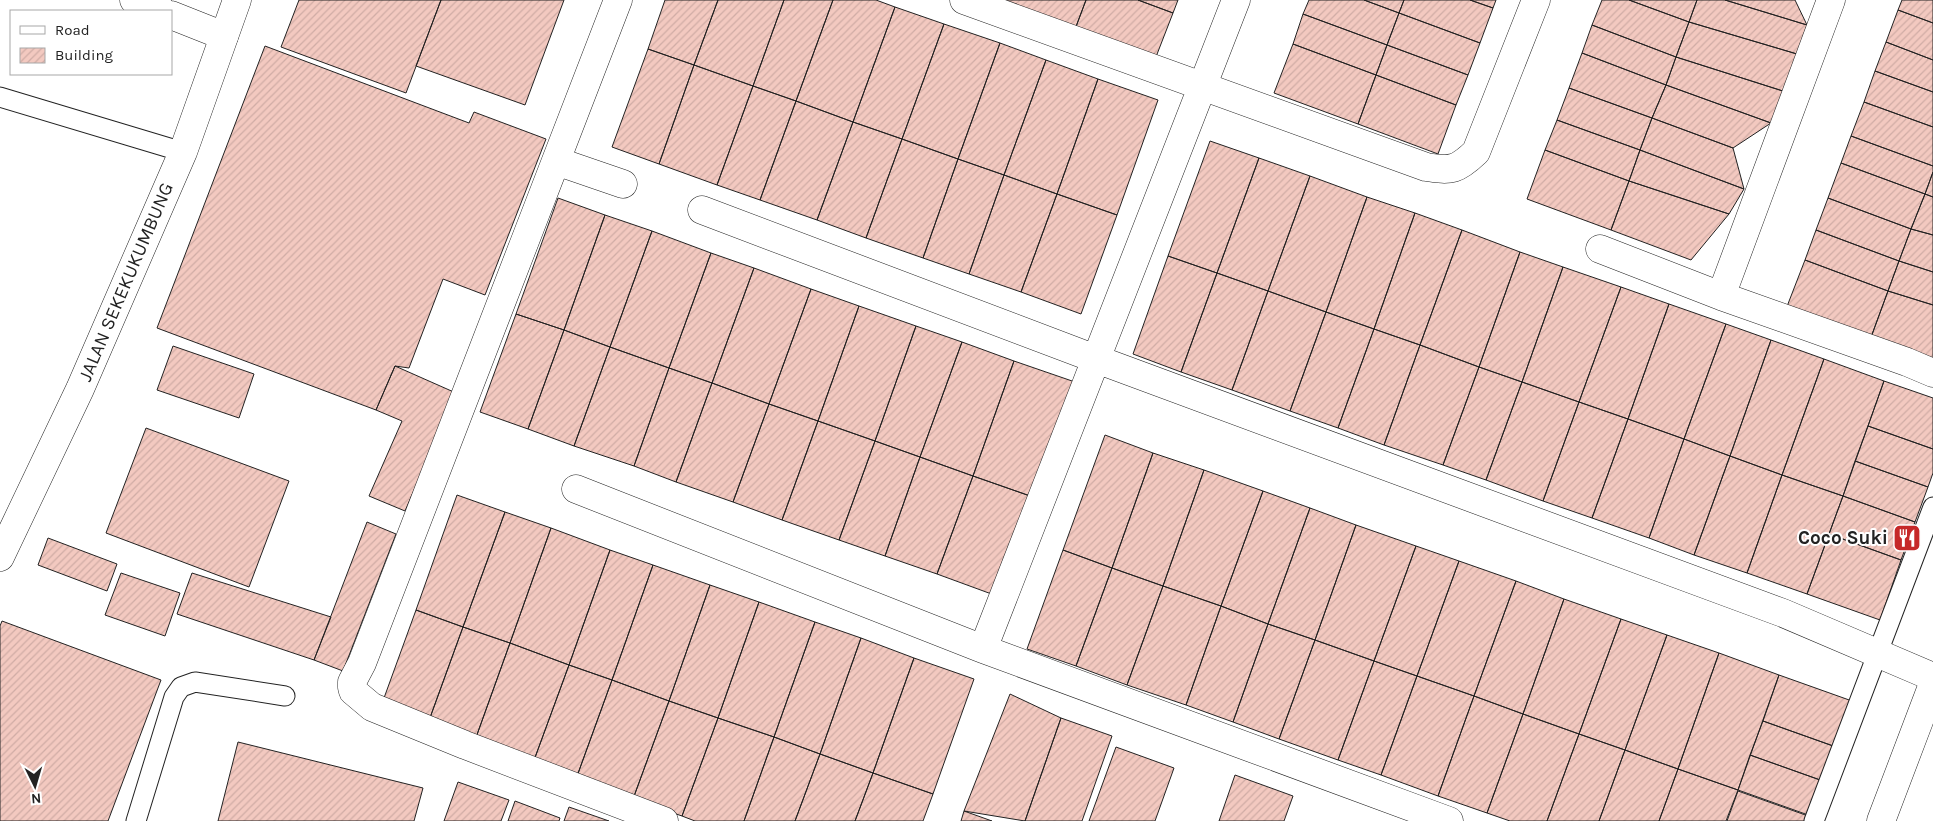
<svg xmlns="http://www.w3.org/2000/svg" width="1933" height="821" font-family="Karla,sans-serif">
	<style>
		.building { fill: url(#building-hatch); stroke: #222 }
		.lines { fill: none; stroke-linecap: round; stroke-linejoin: round }
		.lane-casing { stroke: #222; stroke-width: 21 }
		.street-casing { stroke: #222; stroke-width: 29 }
		.secondary-casing { stroke: #222; stroke-width: 29 }
		.lane { stroke: #fff; stroke-width: 19 }
		.street { stroke: #fff; stroke-width: 28 }
		.secondary { stroke: #fff; stroke-width: 28 }
		.labels { text-anchor: middle; dominant-baseline: central; stroke-width: 4; stroke-linejoin: round; paint-order: stroke }
		.street-label { font-size: 19px; fill: #222; stroke: #fff }
		.poi-label { font-size: 19px; font-weight: bold; fill: #222; stroke: #fff; text-anchor: end }
	</style>
	<defs>
		<pattern id="building-hatch" width="6" height="6" patternUnits="userSpaceOnUse" patternTransform="scale(1.25)"><rect width="6" height="6" fill="#f3c9c0"/><path d="M-1 1l2-2M0 6l6-6M5 7l2-2" fill="none" stroke="#d0aca5"/></pattern>
	</defs>
	<rect width="100%" height="100%" fill="#fff"/>
	<path class="building" d="M 299,0 L 441,0 L 406,93 L 281,47 Z
		M 441,0 L 564,0 L 525,105 L 416,66 Z
		M 665,0 L 718,0 L 694,65 L 648,49 Z
		M 718,0 L 784,0 L 753,86 L 694,65 Z
		M 784,0 L 833,0 L 796,101 L 753,86 Z
		M 833,0 L 876,0 L 895,7 L 853,122 L 796,101 Z
		M 991,0 L 1086,0 L 1074,32 Z
		M 1086,0 L 1138,0 L 1173,13 L 1154,62 L 1074,32 Z
		M 1138,0 L 1178,0 L 1173,13 Z
		M 1309,0 L 1364,0 L 1399,13 L 1387,45 L 1303,14 Z
		M 1364,0 L 1404,0 L 1399,13 Z
		M 1404,0 L 1470,0 L 1493,8 L 1480,43 L 1399,13 Z
		M 1470,0 L 1496,0 L 1493,8 Z
		M 1602,0 L 1629,0 L 1689,22 L 1676,57 L 1592,25 Z
		M 1629,0 L 1697,0 L 1689,22 Z
		M 1697,0 L 1725,0 L 1807,25 L 1797,54 L 1689,22 Z
		M 1725,0 L 1795,0 L 1807,25 Z
		M 1902,0 L 1933,0 L 1933,23 L 1898,10 Z
		M 895,7 L 944,24 L 902,139 L 853,122 Z
		M 1898,10 L 1933,23 L 1933,60 L 1886,42 Z
		M 1399,13 L 1480,43 L 1468,75 L 1387,45 Z
		M 1303,14 L 1387,45 L 1376,75 L 1293,44 Z
		M 1689,22 L 1797,54 L 1786,92 L 1676,57 Z
		M 944,24 L 1000,43 L 958,159 L 902,139 Z
		M 1592,25 L 1676,57 L 1666,85 L 1582,53 Z
		M 1886,42 L 1933,60 L 1933,92 L 1875,71 Z
		M 1000,43 L 1046,60 L 1004,175 L 958,159 Z
		M 1293,44 L 1376,75 L 1358,124 L 1274,93 Z
		M 1387,45 L 1468,75 L 1456,105 L 1376,75 Z
		M 265,46 L 469,123 L 474,112 L 546,139 L 485,295 L 443,279 L 409,368 L 395,366 L 376,410 L 157,328 Z
		M 648,49 L 694,65 L 659,164 L 612,147 Z
		M 1582,53 L 1666,85 L 1652,118 L 1569,88 Z
		M 1676,57 L 1786,92 L 1771,123 L 1666,85 Z
		M 1046,60 L 1098,79 L 1057,194 L 1004,175 Z
		M 694,65 L 753,86 L 717,185 L 659,164 Z
		M 1875,71 L 1933,92 L 1933,127 L 1864,102 Z
		M 1376,75 L 1456,105 L 1438,154 L 1358,124 Z
		M 1098,79 L 1158,100 L 1117,215 L 1057,194 Z
		M 1666,85 L 1771,123 L 1733,148 L 1652,118 Z
		M 753,86 L 796,101 L 760,200 L 717,185 Z
		M 1569,88 L 1652,118 L 1640,150 L 1557,120 Z
		M 796,101 L 853,122 L 817,220 L 760,200 Z
		M 1864,102 L 1933,127 L 1933,166 L 1851,136 Z
		M 1652,118 L 1733,148 L 1744,189 L 1640,150 Z
		M 1557,120 L 1640,150 L 1629,181 L 1545,150 Z
		M 853,122 L 902,139 L 866,238 L 817,220 Z
		M 1851,136 L 1933,166 L 1933,172 L 1925,194 L 1841,163 Z
		M 902,139 L 958,159 L 923,258 L 866,238 Z
		M 1210,141 L 1259,158 L 1217,273 L 1168,256 Z
		M 1545,150 L 1629,181 L 1611,230 L 1527,199 Z
		M 1640,150 L 1744,189 L 1729,214 L 1629,181 Z
		M 1259,158 L 1310,176 L 1268,291 L 1217,273 Z
		M 958,159 L 1004,175 L 969,274 L 923,258 Z
		M 1841,163 L 1925,194 L 1911,229 L 1828,198 Z
		M 1933,172 L 1933,197 L 1925,194 Z
		M 1004,175 L 1057,194 L 1021,292 L 969,274 Z
		M 1310,176 L 1367,197 L 1326,312 L 1268,291 Z
		M 1629,181 L 1729,214 L 1691,260 L 1611,230 Z
		M 1057,194 L 1117,215 L 1081,314 L 1021,292 Z
		M 1925,194 L 1933,197 L 1933,235 L 1911,229 Z
		M 1367,197 L 1415,213 L 1374,329 L 1326,312 Z
		M 558,198 L 605,215 L 564,330 L 516,314 Z
		M 1828,198 L 1911,229 L 1899,261 L 1816,230 Z
		M 1415,213 L 1462,230 L 1420,345 L 1374,329 Z
		M 605,215 L 652,231 L 610,347 L 564,330 Z
		M 1911,229 L 1933,235 L 1933,272 L 1899,261 Z
		M 1462,230 L 1520,252 L 1479,367 L 1420,345 Z
		M 1816,230 L 1899,261 L 1888,291 L 1805,260 Z
		M 652,231 L 711,253 L 669,368 L 610,347 Z
		M 1520,252 L 1563,267 L 1522,382 L 1479,367 Z
		M 711,253 L 754,268 L 712,383 L 669,368 Z
		M 1168,256 L 1217,273 L 1181,372 L 1133,354 Z
		M 1805,260 L 1888,291 L 1870,340 L 1786,309 Z
		M 1899,261 L 1933,272 L 1933,305 L 1888,291 Z
		M 1563,267 L 1621,287 L 1579,402 L 1522,382 Z
		M 754,268 L 811,289 L 769,404 L 712,383 Z
		M 1217,273 L 1268,291 L 1232,390 L 1181,372 Z
		M 1621,287 L 1669,304 L 1628,419 L 1579,402 Z
		M 811,289 L 859,306 L 818,421 L 769,404 Z
		M 1268,291 L 1326,312 L 1290,411 L 1232,390 Z
		M 1888,291 L 1933,305 L 1933,364 L 1870,340 Z
		M 1669,304 L 1726,324 L 1684,439 L 1628,419 Z
		M 859,306 L 916,326 L 875,441 L 818,421 Z
		M 1326,312 L 1374,329 L 1338,428 L 1290,411 Z
		M 516,314 L 564,330 L 528,429 L 480,412 Z
		M 1726,324 L 1771,340 L 1730,456 L 1684,439 Z
		M 916,326 L 962,342 L 920,457 L 875,441 Z
		M 1374,329 L 1420,345 L 1384,445 L 1338,428 Z
		M 564,330 L 610,347 L 574,446 L 528,429 Z
		M 1771,340 L 1824,359 L 1782,475 L 1730,456 Z
		M 962,342 L 1014,361 L 973,476 L 920,457 Z
		M 1420,345 L 1479,367 L 1443,465 L 1384,445 Z
		M 173,346 L 254,374 L 239,418 L 157,390 Z
		M 610,347 L 669,368 L 634,466 L 574,446 Z
		M 1824,359 L 1884,381 L 1843,496 L 1782,475 Z
		M 1014,361 L 1075,382 L 1033,497 L 973,476 Z
		M 395,366 L 456,393 L 405,511 L 369,496 L 402,421 L 376,410 Z
		M 1479,367 L 1522,382 L 1486,480 L 1443,465 Z
		M 669,368 L 712,383 L 676,482 L 634,466 Z
		M 1884,381 L 1933,398 L 1933,449 L 1868,426 Z
		M 1522,382 L 1579,402 L 1543,501 L 1486,480 Z
		M 712,383 L 769,404 L 733,502 L 676,482 Z
		M 1579,402 L 1628,419 L 1592,518 L 1543,501 Z
		M 769,404 L 818,421 L 782,520 L 733,502 Z
		M 1628,419 L 1684,439 L 1649,538 L 1592,518 Z
		M 818,421 L 875,441 L 839,540 L 782,520 Z
		M 1868,426 L 1933,449 L 1933,473 L 1928,487 L 1855,461 Z
		M 146,428 L 289,481 L 249,587 L 106,533 Z
		M 1105,435 L 1153,453 L 1112,568 L 1063,550 Z
		M 1684,439 L 1730,456 L 1694,555 L 1649,538 Z
		M 875,441 L 920,457 L 885,556 L 839,540 Z
		M 1153,453 L 1204,470 L 1163,586 L 1112,568 Z
		M 1730,456 L 1782,475 L 1747,573 L 1694,555 Z
		M 920,457 L 973,476 L 937,574 L 885,556 Z
		M 1855,461 L 1928,487 L 1915,522 L 1843,496 Z
		M 1204,470 L 1263,491 L 1221,606 L 1163,586 Z
		M 1782,475 L 1843,496 L 1807,594 L 1747,573 Z
		M 973,476 L 1033,497 L 997,596 L 937,574 Z
		M 1263,491 L 1310,508 L 1268,624 L 1221,606 Z
		M 457,495 L 505,512 L 463,627 L 416,610 Z
		M 1843,496 L 1915,522 L 1901,560 L 1829,534 Z
		M 1310,508 L 1356,525 L 1315,640 L 1268,624 Z
		M 505,512 L 551,528 L 510,643 L 463,627 Z
		M 367,522 L 396,534 L 343,671 L 314,660 Z
		M 1356,525 L 1416,546 L 1374,661 L 1315,640 Z
		M 551,528 L 610,550 L 569,665 L 510,643 Z
		M 1829,534 L 1901,560 L 1880,620 L 1807,594 Z
		M 48,538 L 117,564 L 107,591 L 38,565 Z
		M 1416,546 L 1459,561 L 1417,676 L 1374,661 Z
		M 610,550 L 653,565 L 612,680 L 569,665 Z
		M 1063,550 L 1112,568 L 1076,666 L 1027,649 Z
		M 1459,561 L 1516,581 L 1474,696 L 1417,676 Z
		M 653,565 L 710,585 L 669,701 L 612,680 Z
		M 1112,568 L 1163,586 L 1127,685 L 1076,666 Z
		M 121,573 L 180,593 L 165,636 L 105,615 Z
		M 192,573 L 331,617 L 314,660 L 177,614 Z
		M 1516,581 L 1564,599 L 1523,714 L 1474,696 Z
		M 710,585 L 759,602 L 718,718 L 669,701 Z
		M 1163,586 L 1221,606 L 1186,705 L 1127,685 Z
		M 1564,599 L 1621,619 L 1579,734 L 1523,714 Z
		M 759,602 L 815,622 L 774,737 L 718,718 Z
		M 1221,606 L 1268,624 L 1233,722 L 1186,705 Z
		M 416,610 L 463,627 L 427,726 L 380,709 Z
		M 1621,619 L 1667,635 L 1625,750 L 1579,734 Z
		M 2,621 L 161,680 L 108,821 L 0,821 L 0,626 Z
		M 815,622 L 861,638 L 820,754 L 774,737 Z
		M 1268,624 L 1315,640 L 1279,739 L 1233,722 Z
		M 463,627 L 510,643 L 474,743 L 427,726 Z
		M 1667,635 L 1719,653 L 1678,769 L 1625,750 Z
		M 861,638 L 914,658 L 873,773 L 820,754 Z
		M 1315,640 L 1374,661 L 1338,760 L 1279,739 Z
		M 510,643 L 569,665 L 533,763 L 474,743 Z
		M 1719,653 L 1779,675 L 1738,790 L 1678,769 Z
		M 914,658 L 974,679 L 933,794 L 873,773 Z
		M 1374,661 L 1417,676 L 1381,775 L 1338,760 Z
		M 569,665 L 612,680 L 576,779 L 533,763 Z
		M 1779,675 L 1852,701 L 1836,747 L 1763,721 Z
		M 1417,676 L 1474,696 L 1438,796 L 1381,775 Z
		M 612,680 L 669,701 L 633,799 L 576,779 Z
		M 1010,694 L 1061,718 L 1025,821 L 964,811 Z
		M 1474,696 L 1523,714 L 1487,813 L 1438,796 Z
		M 669,701 L 718,718 L 682,816 L 633,799 Z
		M 1523,714 L 1579,734 L 1547,821 L 1510,821 L 1487,813 Z
		M 718,718 L 774,737 L 744,821 L 695,821 L 682,816 Z
		M 1061,718 L 1112,736 L 1082,821 L 1025,821 Z
		M 1763,721 L 1836,747 L 1823,781 L 1750,755 Z
		M 1579,734 L 1625,750 L 1599,821 L 1547,821 Z
		M 774,737 L 820,754 L 795,821 L 744,821 Z
		M 238,742 L 423,788 L 414,821 L 218,821 Z
		M 1116,747 L 1174,768 L 1155,821 L 1089,821 Z
		M 1625,750 L 1678,769 L 1659,821 L 1599,821 Z
		M 820,754 L 873,773 L 855,821 L 795,821 Z
		M 1750,755 L 1823,781 L 1811,816 L 1738,790 Z
		M 1678,769 L 1738,790 L 1726,821 L 1659,821 Z
		M 873,773 L 933,794 L 923,821 L 855,821 Z
		M 1235,775 L 1293,796 L 1284,821 L 1219,821 Z
		M 458,782 L 509,800 L 501,821 L 444,821 Z
		M 1738,791 L 1811,817 L 1809,821 L 1727,821 Z
		M 515,801 L 560,818 L 559,821 L 508,821 Z
		M 569,807 L 609,821 L 564,821 Z
		M 964,811 L 992,821 L 961,821 Z"/>
	<g class="lines">
		<defs>
			<path id="lane" d="M 0,97 L 183,152
				M 136,821 L 174,697 L 181,687 L 195,682 L 285,696
				M 1814,821 L 1933,507"/>
			<path id="street" d="M 134,0 L 162,11
				M 618,0 L 362,663 L 352,682 L 352,687 L 353,691 L 372,707 L 465,745 L 664,821
				M 964,0 L 1426,167 C 1452,171 1457,170 1476,152 L 1536,0
				M 171,15 L 224,36
				M 556,161 L 623,184
				M 702,210 L 1096,359 L 1783,613 L 1933,677
				M 1600,249 L 1721,296 L 1907,362 L 1933,373
				M 1721,296 L 1831,0
				M 576,489 L 983,649 L 1449,821
				M 983,649 L 1236,0"/>
			<path id="secondary" d="M 0,557 L 80,389 L 183,152 L 237,0
				M 1881,821 L 1933,684"/>
		</defs>
		<use href="#lane" class="lane-casing"/>
		<use href="#street" class="street-casing"/>
		<use href="#secondary" class="secondary-casing"/>
		<use href="#lane" class="lane"/>
		<use href="#street" class="street"/>
		<use href="#secondary" class="secondary"/>
	</g>
	<defs>
		<symbol id="restaurant-square" viewBox="-11 -11 22 22"><rect x="-9" y="-9" width="18" height="18" rx="4" fill="#c62828" stroke="#fff"/><path d="M-5-6h1v4h1v-4h1v4h1v-4h1v5L-1.5 .5V6h-2V.5L-5-1ZM5-6V6H3V1.5H1.5Q1.5-4 5-6Z" fill="#fff"/></symbol>
	</defs>
	<g fill-rule="evenodd">
		<use href="#restaurant-square" x="1891" y="522" width="32" height="32"/>
	</g>
	<g class="labels">
		<g class="street-label">
			<text transform="translate(126 282) rotate(-67)">JALAN SEKEKUKUMBUNG</text>
		</g>
		<g class="poi-label">
			<text x="1888" y="538">Coco Suki</text>
		</g>
	</g>
	<rect x="10" y="10" width="162" height="65" fill="#ffffff" stroke="#a7a7a7"/>
	<rect x="20" y="26" width="25" height="8" fill="#ffffff" stroke="#a7a7a7"/>
	<text x="55" y="35" font-size="15" fill="#222222">Road</text>
	<rect x="20" y="48" width="25" height="15" fill="url(#building-hatch)" stroke="#a7a7a7"/>
	<text x="55" y="60" font-size="15" fill="#222222">Building</text>
	<g transform="translate(35 786) rotate(175)" stroke="#ffffff" stroke-width="4" paint-order="stroke">
	<path d="M0-4L9 19L0 12L-9 19Z" fill="#222222"/>
	<text y="-8" font-size="14" font-weight="bold" text-anchor="middle" fill="#222222">N</text>
	</g>
</svg>
